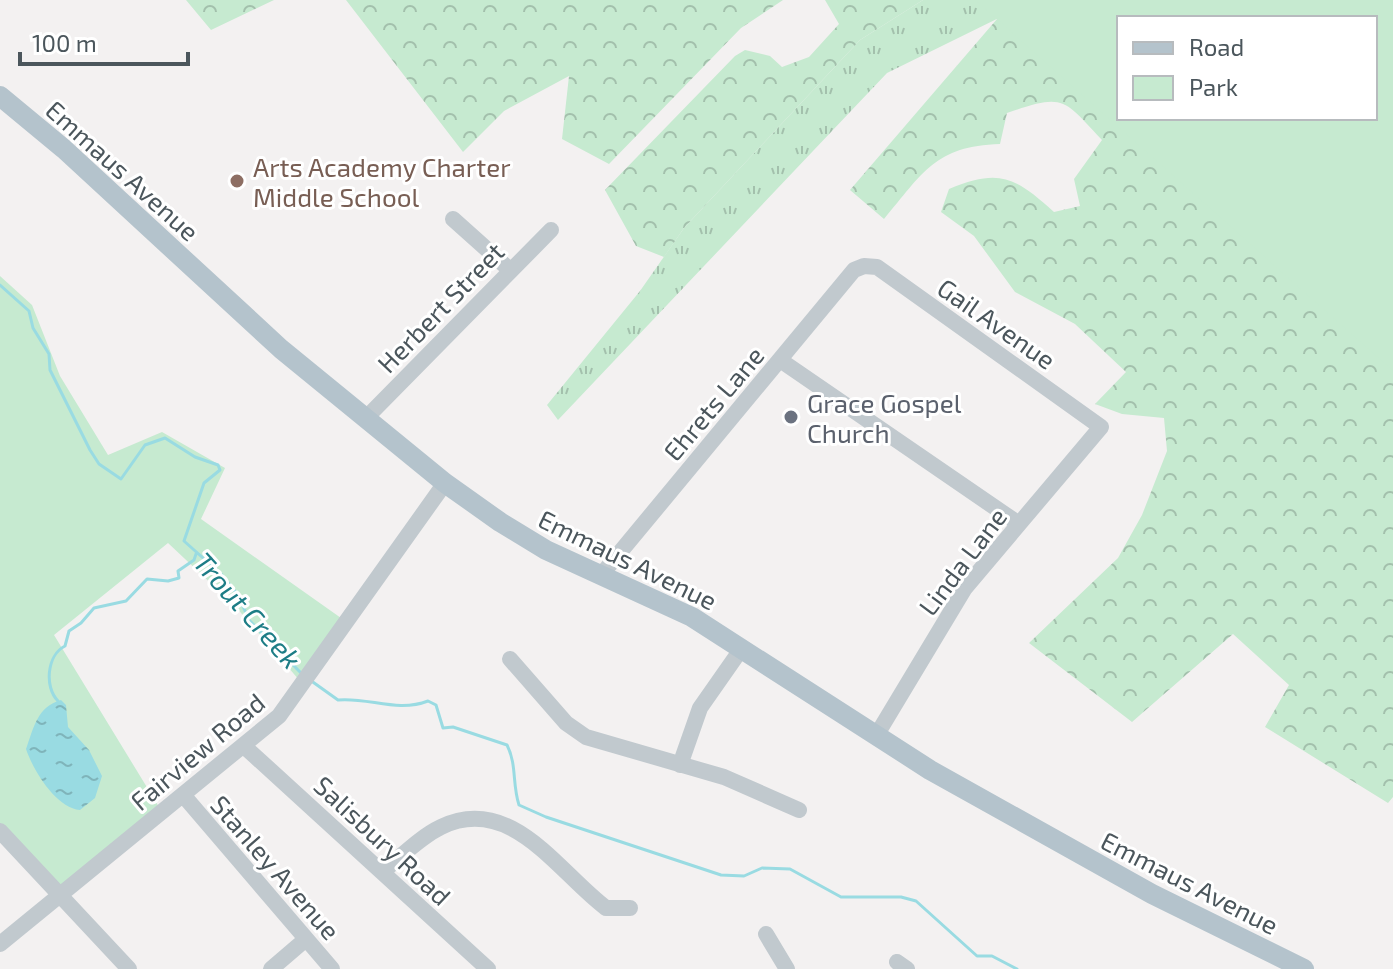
<svg xmlns="http://www.w3.org/2000/svg" width="1393" height="969" font-family="'Exo 2',sans-serif">
	<style>
		.grass { fill: url(#grass-tufts) }
		.forest { fill: url(#forest-crowns) }
		.park { fill: #c6ead0; fill-rule: evenodd }
		.water { fill: url(#water-ripples) }
		.lines { fill: none; stroke-linecap: round; stroke-linejoin: round }
		.stream { stroke: #99dbe2; stroke-width: 3 }
		.minor { stroke: #c1c9ce; stroke-width: 16 }
		.major { stroke: #b4c3cc; stroke-width: 20 }
		.education-dot { fill: #8d6e63; stroke: #fff; stroke-width: 3 }
		.worship-dot { fill: #6b7280; stroke: #fff; stroke-width: 3 }
		.labels { text-anchor: middle; dominant-baseline: central; stroke-width: 6; stroke-linejoin: round; paint-order: stroke }
		.education-label { font-size: 26px; fill: #785e54; stroke: #fff; text-anchor: start }
		.street-label { font-size: 26px; fill: #4b565c; stroke: #fff }
		.worship-label { font-size: 26px; fill: #5b616d; stroke: #fff; text-anchor: start }
		.water-label { font-size: 28px; font-style: italic; fill: #1d7d86; stroke: #fff }
	</style>
	<defs>
		<pattern id="grass-tufts" width="24" height="20" patternUnits="userSpaceOnUse" patternTransform="scale(2)"><rect width="24" height="20" fill="#c6ead0"/><path d="M3 7l-1-3M5 7V3M7 7l1-3M15 17l-1-3M17 17v-4M19 17l1-3" fill="none" stroke="#a3c0ac"/></pattern>
		<pattern id="forest-crowns" width="20" height="18" patternUnits="userSpaceOnUse" patternTransform="scale(2)"><rect width="20" height="18" fill="#c6ead0"/><path d="M2 6a3 3 0 1 1 6 0M12 15a3 3 0 1 1 6 0" fill="none" stroke="#a3c0ac"/></pattern>
		<pattern id="water-ripples" width="26" height="14" patternUnits="userSpaceOnUse" patternTransform="scale(2)"><rect width="26" height="14" fill="#99dbe2"/><path d="M2 4q2-2 4 0t4 0M15 11q2-2 4 0t4 0" fill="none" stroke="#7fb4ba"/></pattern>
	</defs>
	<rect width="100%" height="100%" fill="#f3f1f1"/>
	<path class="grass" d="M 923,0 L 1393,0 L 1375,18 L 1164,18 L 1011,12 L 887,73 L 558,420 L 547,405 L 640,291 L 684,228 L 860,40 Z"/>
	<path class="forest" d="M 186,0 L 274,0 L 211,30 Z
		M 346,0 L 783,0 L 741,28 L 609,164 L 562,139 L 569,76 L 504,111 L 463,152 Z
		M 825,0 L 923,0 L 860,40 L 684,228 L 664,257 L 636,246 L 605,190 L 735,56 L 745,50 L 770,56 L 782,67 L 809,57 L 839,24 Z
		M 1011,12 L 1119,18 L 1119,118 L 1375,118 L 1393,52 L 1393,797 L 1388,803 L 1265,727 L 1289,685 L 1233,634 L 1132,722 L 1029,643 L 1118,558 L 1142,515 L 1167,451 L 1164,418 L 1122,414 L 1095,404 L 1126,372 L 1075,324 L 1015,292 L 974,236 L 941,212 L 949,189 C 1000,168 1015,177 1054,212 L 1080,206 L 1074,179 L 1102,140 C 1063,98 1064,93 1007,113 L 1000,144 C 935,146 923,173 884,219 L 850,190 L 997,19 Z"/>
	<path class="park" d="M 975,0 L 1393,0 L 1393,371 L 997,19 ZM 1119,18 L 1375,18 L 1375,118 L 1119,118 Z
		M 0,276 L 32,305 L 60,376 L 108,455 L 162,432 L 225,468 L 201,519 L 341,618 L 300,681 L 235,606 L 168,543 L 54,635 L 159,807 L 60,886 L 0,825 Z"/>
	<path class="water" d="M 61,700 L 66,705 L 68,727 L 89,750 L 102,776 L 95,798 L 80,810 C 56,808 33,770 26,749 C 34,727 37,707 61,700 Z"/>
	<g class="lines">
		<path class="stream" d="M 0,285 L 29,311 L 33,328 L 49,354 L 50,370 L 90,450 L 99,464 L 121,479 L 145,445 L 165,438 L 195,457 L 218,465 L 220,470 L 204,483 L 184,541 L 221,574 L 238,595 L 249,620 L 301,673
			M 310,680 L 338,700 C 369,697 397,713 428,701 L 436,705 L 443,728 L 453,727 L 507,745 C 517,765 512,783 519,805 L 546,817 L 721,875 L 744,876 L 762,868 L 790,869 L 841,897 L 901,897 L 916,901 L 977,956 L 992,956 L 1017,969
			M 58,701 C 44,687 47,655 65,646 L 69,631 L 81,623 L 94,608 L 126,601 L 147,579 L 168,581 L 179,578 L 178,571 L 194,560 L 196,554"/>
		<path class="minor" d="M 453,219 L 510,270
			M 780,360 L 1019,524
			M 365,419 L 551,230
			M 602,574 L 854,270 L 864,266 L 877,267 L 1101,427 L 965,588 L 876,736
			M 510,659 L 566,723 L 586,737 L 724,777 L 799,810
			M 245,747 L 488,969
			M 680,765 L 700,708 L 742,648
			M 184,796 L 332,969
			M 0,831 L 129,969
			M 382,872 C 401,857 420,837 441,827 C 511,793 558,872 606,908 L 630,908
			M 766,934 L 787,969
			M 0,944 L 279,716 L 445,483
			M 897,962 L 907,969
			M 271,969 L 306,939"/>
		<path class="major" d="M 0,96 L 64,149 L 281,349 L 445,483 L 500,522 L 546,550 L 692,617 L 930,770 L 1152,894 L 1304,969"/>
	</g>
	<circle class="education-dot" cx="237" cy="181" r="8"/>
	<circle class="worship-dot" cx="791" cy="417" r="8"/>
	<g class="labels">
		<g class="education-label">
			<text x="253" y="166">Arts Academy Charter<tspan x="253" dy="30">Middle School</tspan></text>
		</g>
		<g class="street-label">
			<text transform="translate(123 170) rotate(42)">Emmaus Avenue</text>
			<text transform="translate(440 307) rotate(-46)">Herbert Street</text>
			<text transform="translate(997 323) rotate(35)">Gail Avenue</text>
			<text transform="translate(713 403) rotate(-50)">Ehrets Lane</text>
			<text transform="translate(628 559) rotate(26)">Emmaus Avenue</text>
			<text transform="translate(962 561) rotate(-53)">Linda Lane</text>
			<text transform="translate(197 751) rotate(-40)">Fairview Road</text>
			<text transform="translate(383 840) rotate(43)">Salisbury Road</text>
			<text transform="translate(276 867) rotate(49)">Stanley Avenue</text>
			<text transform="translate(1190 882) rotate(27)">Emmaus Avenue</text>
		</g>
		<g class="worship-label">
			<text x="807" y="402">Grace Gospel<tspan x="807" dy="30">Church</tspan></text>
		</g>
		<g class="water-label">
			<text transform="translate(248 610) rotate(48)">Trout Creek</text>
		</g>
	</g>
	<rect x="1117" y="16" width="260" height="104" fill="#ffffff" stroke="#b7bbbe" stroke-width="2"/>
	<rect x="1133" y="42" width="40" height="12" fill="#b4c3cc" stroke="#b7bbbe" stroke-width="2"/>
	<text x="1189" y="56" font-size="24" fill="#4b565c">Road</text>
	<rect x="1133" y="76" width="40" height="24" fill="#c6ead0" stroke="#b7bbbe" stroke-width="2"/>
	<text x="1189" y="96" font-size="24" fill="#4b565c">Park</text>
	<path d="M20 52v12h168v-12" fill="none" stroke="#4b565c" stroke-width="4"/>
	<text x="32" y="52" font-size="24" fill="#4b565c" stroke="#ffffff" stroke-width="6" paint-order="stroke">100 m</text>
</svg>
